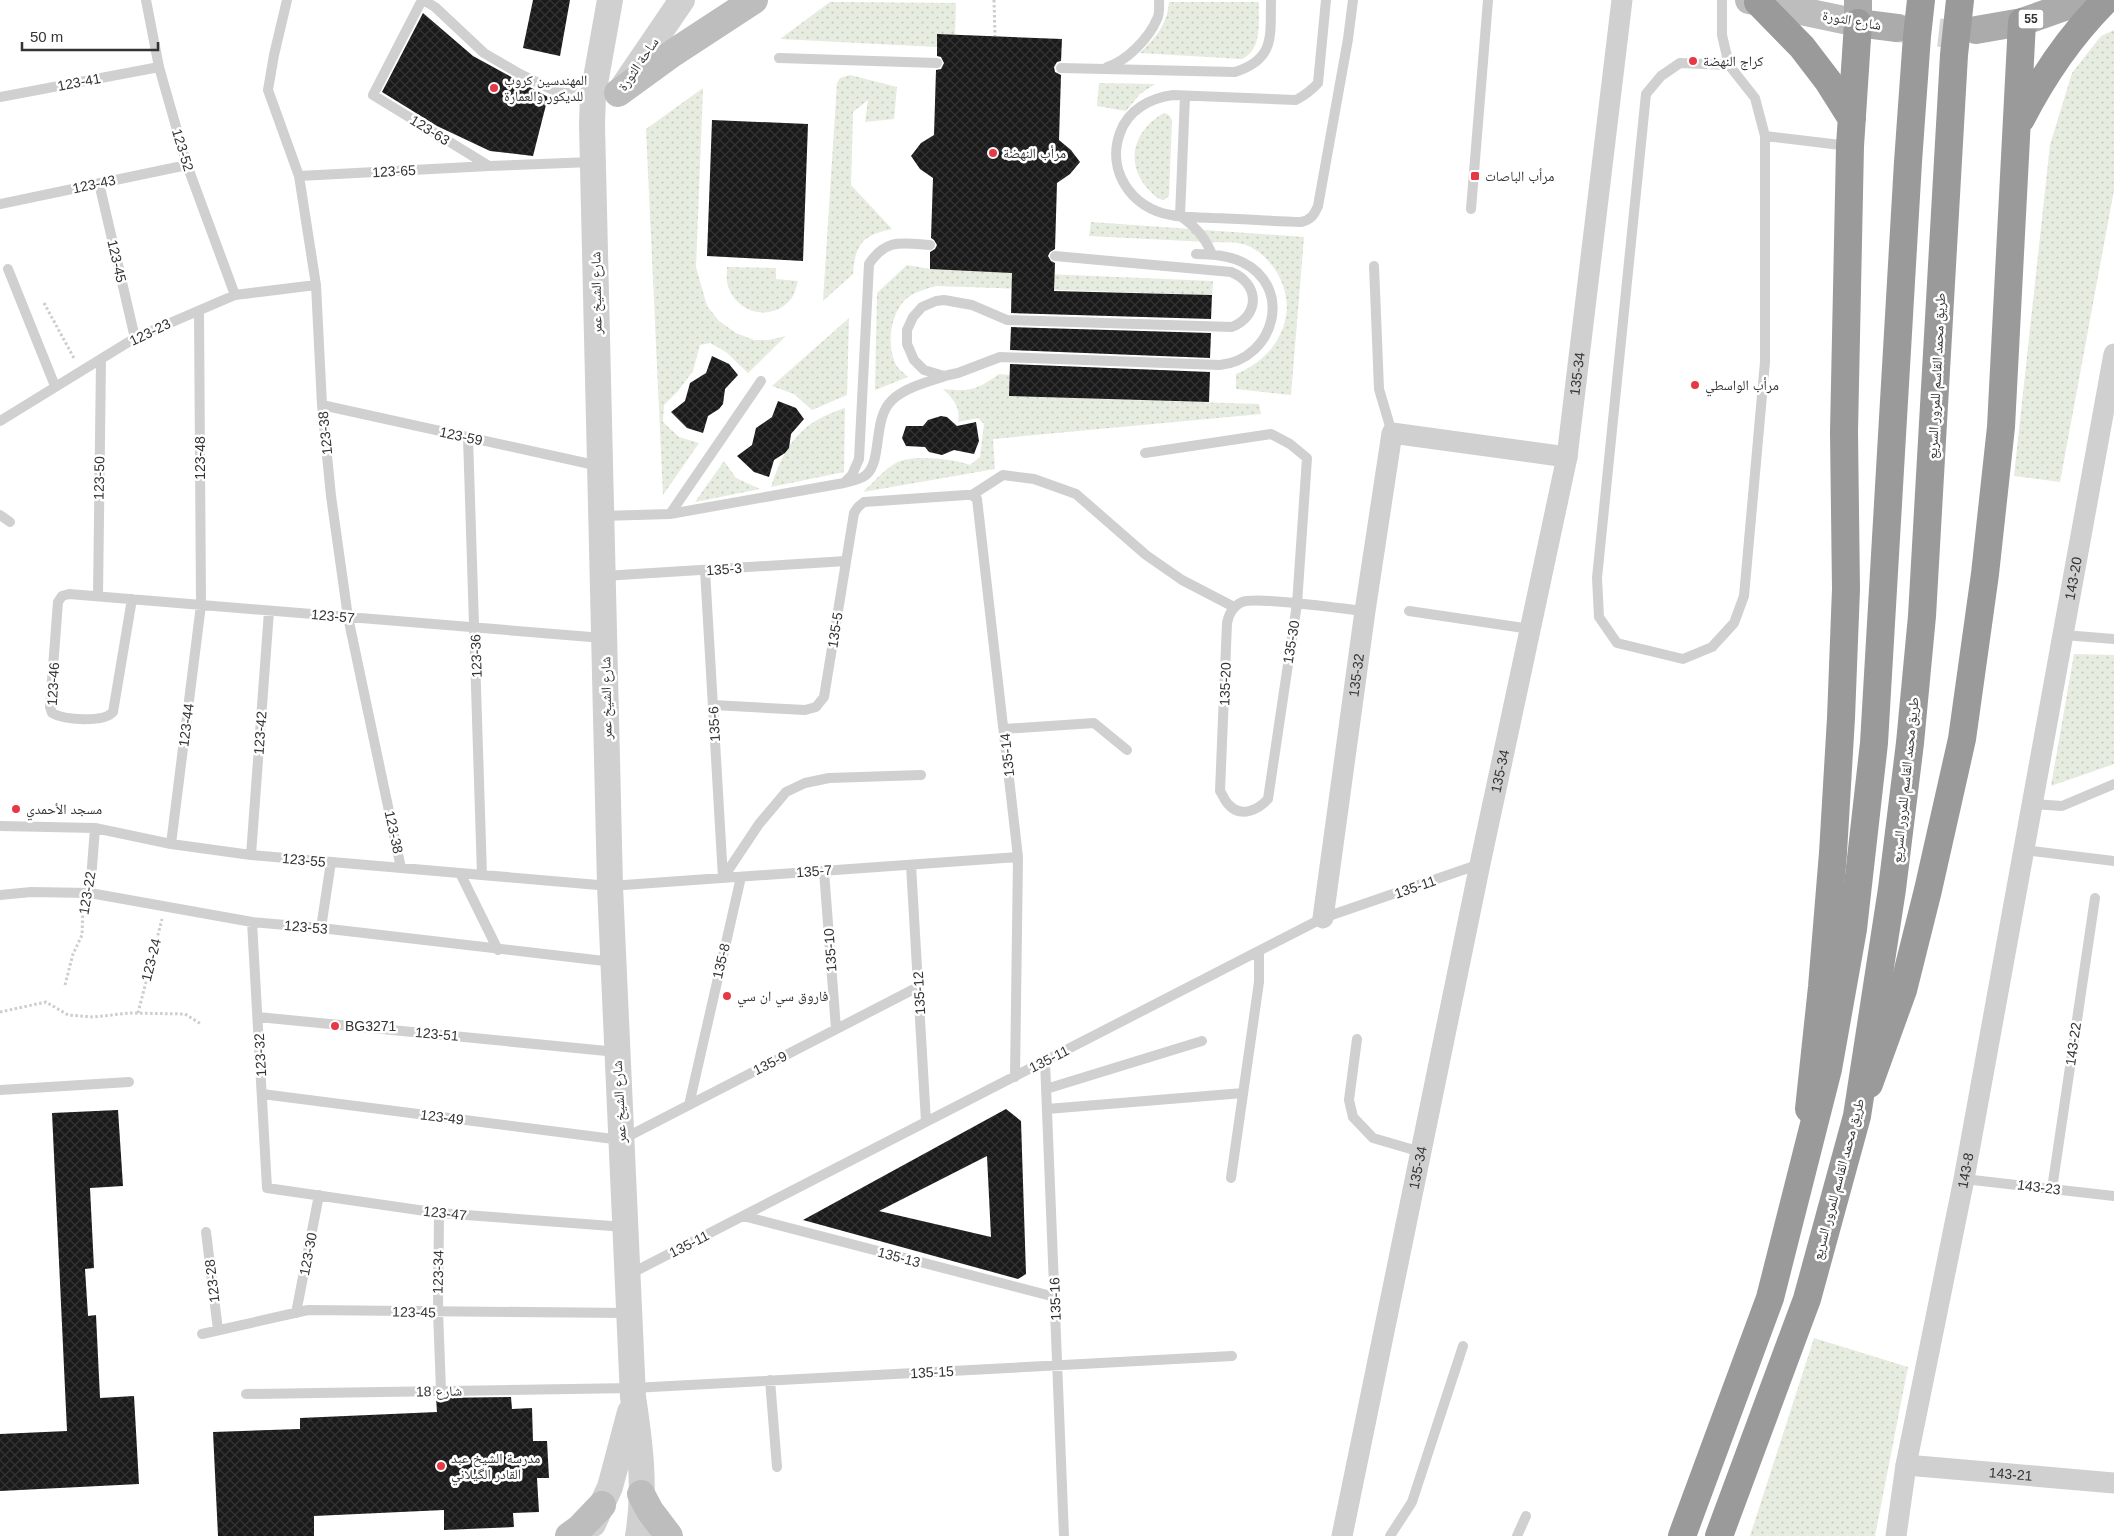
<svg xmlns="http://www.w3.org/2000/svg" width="2114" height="1536" font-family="Arial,'Noto Naskh Arabic',sans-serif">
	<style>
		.grass { fill: url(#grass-dots) }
		.building { fill: url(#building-cross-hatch); fill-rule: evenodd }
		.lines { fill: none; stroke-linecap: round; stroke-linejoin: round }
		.primary-tunnel { stroke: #d6d6d6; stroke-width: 28; stroke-dasharray: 28 14; stroke-linecap: butt }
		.path { stroke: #cdcdcd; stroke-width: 3; stroke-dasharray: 2.5 2.5; stroke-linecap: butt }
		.service { stroke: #d0d0d0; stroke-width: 10 }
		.minor { stroke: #d0d0d0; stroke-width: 21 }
		.tertiary { stroke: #d0d0d0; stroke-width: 26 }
		.secondary { stroke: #bdbdbd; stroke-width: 28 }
		.primary { stroke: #ababab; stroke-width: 28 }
		.motorway { stroke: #9a9a9a; stroke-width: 28 }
		.motorway-bridge { stroke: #9a9a9a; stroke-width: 28 }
		.poi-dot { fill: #e63946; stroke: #fff; stroke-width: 2 }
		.labels { text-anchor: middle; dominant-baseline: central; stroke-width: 5; stroke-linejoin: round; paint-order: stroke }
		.shield { fill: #fff; stroke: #707070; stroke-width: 1 }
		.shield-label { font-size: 12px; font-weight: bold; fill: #333 }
		.street-label { font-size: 14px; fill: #333; stroke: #fff }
		.poi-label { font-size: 14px; fill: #333; stroke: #fff; text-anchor: start }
	</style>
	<defs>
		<pattern id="grass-dots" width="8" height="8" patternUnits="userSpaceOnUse" patternTransform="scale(1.25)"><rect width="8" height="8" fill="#e6ecdf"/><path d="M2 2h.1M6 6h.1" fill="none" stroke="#c6cbc0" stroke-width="1.8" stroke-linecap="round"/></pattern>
		<pattern id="building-cross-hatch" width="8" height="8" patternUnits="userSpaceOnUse" patternTransform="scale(1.25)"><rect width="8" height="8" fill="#1a1a1a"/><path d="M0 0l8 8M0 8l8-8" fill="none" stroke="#333"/></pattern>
	</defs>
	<rect width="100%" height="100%" fill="#fff"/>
	<path class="grass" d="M 830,2 L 956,3 L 955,35 L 938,34 L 937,47 L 780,39 Z
		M 1169,2 L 1259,2 C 1258,22 1263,49 1242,59 L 1140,53 C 1156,37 1167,25 1169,2 Z
		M 2114,30 L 2114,190 L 2060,482 L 2014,476 L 2050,145 L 2072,73 L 2101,36 Z
		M 850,75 L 897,87 L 894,119 L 865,122 L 868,100 L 853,112 L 851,185 L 892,229 C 863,235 855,244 853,274 L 823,301 L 837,83 L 840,78 Z
		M 1099,83 L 1155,84 L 1140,94 L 1126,111 L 1097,106 Z
		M 703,88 L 696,267 L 707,306 L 719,321 L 736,333 L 754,340 L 769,340 L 786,336 L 748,373 L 726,352 L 710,343 L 700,345 L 693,371 L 678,391 L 664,405 L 663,422 L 679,437 L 699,443 L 663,495 L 646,129 Z
		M 1164,113 L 1169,115 L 1172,120 L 1169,196 L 1164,200 C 1158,200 1153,194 1148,189 C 1124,162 1134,130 1164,113 Z
		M 1091,222 L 1304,237 L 1291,395 L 1236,389 L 1236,374 C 1262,363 1281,344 1286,316 C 1291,288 1272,255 1246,245 C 1236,241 1219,243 1208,242 C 1168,240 1128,238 1089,236 Z
		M 907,265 L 930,269 L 1213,281 L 1212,295 L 936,286 C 926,289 913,292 905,300 C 890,315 887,344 895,363 C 897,368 904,373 908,377 L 875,390 L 877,293 Z
		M 727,267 L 776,268 L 776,279 L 798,281 C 796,287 795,294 791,299 C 772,322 737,314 728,286 C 726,281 727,273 727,267 Z
		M 849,318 L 847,395 L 812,410 L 794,394 L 772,386 Z
		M 999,374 L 1010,375 L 1009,396 L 1259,404 L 1261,414 L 993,439 L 995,469 L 863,492 C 873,483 883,470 896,463 C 913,454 952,459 970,465 L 980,457 L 984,424 L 978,418 L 958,422 C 961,407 953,399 943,389 C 970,392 977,390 999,374 Z
		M 845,408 L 844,472 L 771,487 C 785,444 801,422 845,408 Z
		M 724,461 L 736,478 L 760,489 L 695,502 Z
		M 2074,654 L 2114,655 L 2114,764 L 2051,786 Z
		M 1814,1338 L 1908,1367 L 1875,1536 L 1750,1536 Z"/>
	<path class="building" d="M 533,0 L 570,0 L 560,56 L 523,48 Z
		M 423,13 L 473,56 L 548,97 L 533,156 L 490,151 L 437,126 L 382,92 Z
		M 937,34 L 1062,39 L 1061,61 L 1057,62 L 1054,67 L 1055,72 L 1061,75 L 1059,140 L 1071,150 L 1080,162 L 1070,174 L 1057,183 L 1055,249 L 1050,252 L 1048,256 L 1051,261 L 1055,263 L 1054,291 L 1212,295 L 1211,319 L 1011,313 L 1012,273 L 930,269 L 930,252 L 935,249 L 937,245 L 934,240 L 931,238 L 933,178 L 920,169 L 911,156 L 921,143 L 934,135 L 936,70 L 941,69 L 944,63 L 941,57 L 937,56 Z
		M 712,120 L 808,124 L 803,261 L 707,256 Z
		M 1011,327 L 1211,333 L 1210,358 L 1010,350 Z
		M 712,356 L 729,364 L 738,375 L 725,389 L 723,404 L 719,409 L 708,416 L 703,433 L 687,428 L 671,412 L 685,401 L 690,383 L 706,373 Z
		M 1010,364 L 1210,372 L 1209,402 L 1009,396 Z
		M 778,401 L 796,408 L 804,419 L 791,434 L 789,448 L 785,453 L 774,460 L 769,477 L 754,472 L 737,456 L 752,445 L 756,428 L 772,417 Z
		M 941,416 L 947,417 L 957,426 L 976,422 L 979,441 L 974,454 L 954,450 L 942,455 L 929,452 L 925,447 L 906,446 L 902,438 L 906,426 L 923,426 L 928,420 Z
		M 1006,1109 L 1021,1121 L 1026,1274 L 1018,1279 L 803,1220 ZM 987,1156 L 991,1237 L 879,1211 Z
		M 118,1110 L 123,1186 L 90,1188 L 94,1268 L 85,1269 L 88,1316 L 96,1315 L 100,1398 L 134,1396 L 139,1484 L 0,1491 L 0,1434 L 67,1431 L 52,1113 Z
		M 511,1397 L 512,1409 L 532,1408 L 533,1441 L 547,1441 L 549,1478 L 537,1478 L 539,1512 L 513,1513 L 514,1527 L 444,1530 L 444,1510 L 314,1516 L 314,1536 L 218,1536 L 213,1432 L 300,1429 L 300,1418 L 437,1412 L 436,1398 Z"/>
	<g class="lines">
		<path class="primary-tunnel" d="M 1897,28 L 1942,33 L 1976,30"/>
		<path class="path" d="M 994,0 L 995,36
			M 44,303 L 75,360
			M 65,985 L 73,954 L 82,935 L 83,906
			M 0,1012 L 46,1002 L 68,1015 L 93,1017 L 130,1013 L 185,1014 L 201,1024
			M 138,1013 L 162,919"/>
		<path class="service" d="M 146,0 L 159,67 L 187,165 L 235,295
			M 287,0 L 274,55 L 268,90 L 299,176 L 316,285 L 322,405 L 331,496 L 348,617 L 401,868
			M 422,0 L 373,95 L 489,166 L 592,162
			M 423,0 L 435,7 L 484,53 L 520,74 L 557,92 L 592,95
			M 1326,0 L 1318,83 C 1311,91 1305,95 1296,100 L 1173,95 C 1150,98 1128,110 1120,133 C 1106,171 1132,209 1171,215 C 1185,218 1199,217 1213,218 C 1242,219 1272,221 1301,222 C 1311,220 1314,215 1318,206 L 1348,39 L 1353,0
			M 1722,0 L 1722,35 L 1729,65 L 1755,98 L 1765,136 L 1765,362 L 1744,596 L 1734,623 L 1712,647 L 1683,659 L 1617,643 L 1599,617 L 1597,578 L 1646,94 L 1661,76 L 1680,63 L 1729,65
			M 779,58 L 937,63
			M 1107,67 C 1127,61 1149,38 1157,19 C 1160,14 1159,6 1159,0
			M 1061,68 L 1235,72 C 1276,59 1270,35 1271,0
			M 1185,96 L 1180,216 C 1196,227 1204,236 1212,254
			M 0,97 L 159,67
			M 1765,136 L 1849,146
			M 299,176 L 489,166
			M 99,183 L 135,338
			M 0,204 L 187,165
			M 1471,209 L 1488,0
			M 1055,256 L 1231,272 C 1259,283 1261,315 1232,327 L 1007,320 L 972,305 L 944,300 L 936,301 L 922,307 L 913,317 L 907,330 L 907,344 L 914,360 L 924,370 L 944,376 L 958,373 L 1000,357 L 1220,365 C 1275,359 1294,287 1242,262 C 1228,255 1211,254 1196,254
			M 1374,266 L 1379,389 L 1392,433
			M 8,269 L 55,386
			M 322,405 L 599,466
			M 0,421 L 135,338 L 235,295 L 316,285
			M 468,437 L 482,875
			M 1145,453 L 1271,434 L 1290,444 L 1307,458 L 1297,604 L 1268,799 C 1258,810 1241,818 1229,805 C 1225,802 1223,795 1220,791 L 1227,623 C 1229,613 1233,606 1242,602 C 1256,596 1344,609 1365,611
			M 844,483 L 852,475 L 859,459 L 869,264 C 886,238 902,243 930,245
			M 972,495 L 1003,475 L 1034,479 L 1076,494 L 1146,555 L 1182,580 L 1234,607
			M 670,514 L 761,381
			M 0,515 L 10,522
			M 602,516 L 670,514 L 844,483 C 851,481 860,480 866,475 C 883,461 872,419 892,400 C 906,387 928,382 945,376
			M 705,570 L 723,878
			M 604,576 L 846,561
			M 98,596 L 101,360
			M 132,599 L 113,712 C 103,723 64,720 52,713 L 50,707 L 58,602 L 62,596 L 69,594 L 603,638
			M 1409,611 L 1530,629
			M 2064,635 L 2114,639
			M 713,705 L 805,710 L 816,707 L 824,697 L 854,513 L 858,507 L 864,502 L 966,495 L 972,495 L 977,499 L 1018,857 L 1015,1077
			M 1004,729 L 1094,723 L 1127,750
			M 2033,804 L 2062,806 L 2114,784
			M 0,826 L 95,828 L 171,844 L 251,855 L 610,886 L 1018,857
			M 171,844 L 201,605 L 199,311
			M 2024,850 L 2114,861
			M 251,855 L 269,611
			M 911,865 L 926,1122
			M 824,871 L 836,1029
			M 460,873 L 498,950
			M 723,878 L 759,824 L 786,792 L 805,783 L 829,778 L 921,775
			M 90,893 L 95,828
			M 0,895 L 31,892 L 90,893 L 252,922 L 321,928 L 613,962
			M 252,922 L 267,1188 L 439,1213 L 625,1227
			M 321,928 L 331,862
			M 258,1017 L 617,1052
			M 1357,1039 L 1349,1100 L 1353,1117 L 1373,1138 L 1421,1152
			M 1045,1061 L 1064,1536
			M 1046,1089 L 1202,1041
			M 0,1090 L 129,1082
			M 262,1094 L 621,1140 L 918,987
			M 689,1105 L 741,877
			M 1047,1109 L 1243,1093
			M 1231,1178 L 1259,982 L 1259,951
			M 1964,1179 L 2114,1196
			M 2052,1189 L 2095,898
			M 439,1213 L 438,1312 L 441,1390
			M 743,1216 L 1055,1297
			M 206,1232 L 218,1330
			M 628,1275 L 1323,918 L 1480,864
			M 296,1313 L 319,1195
			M 202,1334 L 308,1310 L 628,1313
			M 770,1380 L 777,1467
			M 246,1394 L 633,1388 L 1232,1356
			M 1390,1536 L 1412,1502 L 1463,1346
			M 1517,1536 L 1526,1516"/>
		<g class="minor">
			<path id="s1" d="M 1323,918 L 1365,611 L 1392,433 L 1567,457"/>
			<path id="s2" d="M 1906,1465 L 2114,1483"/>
			<path id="s3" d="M 1342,1536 L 1480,864 L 1567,457 L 1622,0"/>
			<path id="s4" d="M 1896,1536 L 1906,1465 L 1964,1179 L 2114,354"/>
		</g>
		<path class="tertiary" d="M 610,0 L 593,95 L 592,125 L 610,886 L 633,1397 C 640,1443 646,1490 638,1536
			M 622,88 L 682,0
			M 593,1524 L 610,1487 L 630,1412"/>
		<path class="secondary" d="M 1749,0 L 1858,23
			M 618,93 L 673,53 L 754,0
			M 641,1494 L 650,1511 L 669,1536
			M 569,1536 L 580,1528 L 602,1505"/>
		<path class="primary" d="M 1858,0 L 1858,23 L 1897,28
			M 1976,30 L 2022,22 L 2084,0"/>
		<path class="motorway" d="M 1758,2 L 1802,47 L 1828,81 L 1852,119
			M 2021,119 C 2044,74 2071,35 2106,0
			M 1869,1084 L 1903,990 L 1928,890 L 1962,739 L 1985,574 L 2001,427 L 2022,22
			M 1809,1109 L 1822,987 L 1833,853 L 1841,718 L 1846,589 L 1844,432 L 1850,146 L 1858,23"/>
		<path class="motorway-bridge" d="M 1682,1536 L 1770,1298 L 1828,1069 L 1853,929 L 1874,743 L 1908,162 L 1917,36 L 1921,0
			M 1719,1536 L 1807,1299 L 1857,1116 L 1892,889 L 1910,743 L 1922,616 L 1954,55 L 1960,0"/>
	</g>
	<g class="poi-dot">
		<circle cx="1693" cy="61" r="5"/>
		<circle cx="494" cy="88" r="5"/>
		<circle cx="993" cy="153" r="5"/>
		<rect x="1470" y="171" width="10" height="10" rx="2.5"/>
		<circle cx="1695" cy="385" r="5"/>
		<circle cx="16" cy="809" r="5"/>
		<circle cx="727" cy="996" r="5"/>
		<circle cx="335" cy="1026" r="5"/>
		<circle cx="441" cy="1466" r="5"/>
	</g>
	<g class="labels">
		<rect class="shield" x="2018.5" y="9.5" width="25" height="19" rx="4"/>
		<g class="shield-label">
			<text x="2031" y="19">55</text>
		</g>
		<g class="street-label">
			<text transform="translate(1852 20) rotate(10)">شارع الثورة</text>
			<text transform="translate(638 64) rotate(-56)">ساحة الثورة</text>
			<text transform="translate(79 82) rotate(-11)">123-41</text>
			<text transform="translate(430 130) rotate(32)">123-63</text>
			<text transform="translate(183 150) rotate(73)">123-52</text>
			<text transform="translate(394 171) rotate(-3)">123-65</text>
			<text transform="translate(94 184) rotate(-12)">123-43</text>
			<text transform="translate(117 261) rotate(77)">123-45</text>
			<text transform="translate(596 293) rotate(-91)">شارع الشيخ عمر</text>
			<text transform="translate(150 332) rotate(-26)">123-23</text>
			<text stroke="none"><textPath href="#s3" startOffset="1186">135-34</textPath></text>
			<text transform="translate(1936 376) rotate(-87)">طريق محمد القاسم للمرور السريع</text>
			<text transform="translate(325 433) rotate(-96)">123-38</text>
			<text transform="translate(461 436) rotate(12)">123-59</text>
			<text transform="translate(200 458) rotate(-90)">123-48</text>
			<text transform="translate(99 478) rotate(-89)">123-50</text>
			<text transform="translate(724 569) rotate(-4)">135-3</text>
			<text stroke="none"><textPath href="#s4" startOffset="974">143-20</textPath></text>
			<text transform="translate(333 616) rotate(5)">123-57</text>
			<text transform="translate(835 630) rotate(-81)">135-5</text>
			<text transform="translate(1291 642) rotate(-81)">135-30</text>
			<text transform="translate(476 656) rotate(-92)">123-36</text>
			<text stroke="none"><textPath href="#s1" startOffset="245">135-32</textPath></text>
			<text transform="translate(53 684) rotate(-87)">123-46</text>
			<text transform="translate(1225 684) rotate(-88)">135-20</text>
			<text transform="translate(606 698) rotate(-91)">شارع الشيخ عمر</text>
			<text transform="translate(714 724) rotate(-93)">135-6</text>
			<text transform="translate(186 725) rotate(-83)">123-44</text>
			<text transform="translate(260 733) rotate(-86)">123-42</text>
			<text transform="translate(1007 755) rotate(-96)">135-14</text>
			<text stroke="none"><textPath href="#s3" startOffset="781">135-34</textPath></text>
			<text transform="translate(1905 780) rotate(-84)">طريق محمد القاسم للمرور السريع</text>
			<text transform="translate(394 832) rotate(78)">123-38</text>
			<text transform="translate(304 860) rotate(5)">123-55</text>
			<text transform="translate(814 871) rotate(-4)">135-7</text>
			<text transform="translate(1415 887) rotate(-19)">135-11</text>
			<text transform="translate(87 893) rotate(-80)">123-22</text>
			<text transform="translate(306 927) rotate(5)">123-53</text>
			<text transform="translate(830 950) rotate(-94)">135-10</text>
			<text transform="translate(151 960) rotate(-76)">123-24</text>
			<text transform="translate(721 961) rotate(-77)">135-8</text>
			<text transform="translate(919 993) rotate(-93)">135-12</text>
			<text transform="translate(437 1034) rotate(5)">123-51</text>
			<text transform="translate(2073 1044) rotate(-82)">143-22</text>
			<text transform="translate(260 1055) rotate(-93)">123-32</text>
			<text transform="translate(1049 1059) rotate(-27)">135-11</text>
			<text transform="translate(770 1063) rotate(-27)">135-9</text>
			<text transform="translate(619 1102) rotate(-93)">شارع الشيخ عمر</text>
			<text transform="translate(442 1117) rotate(7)">123-49</text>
			<text stroke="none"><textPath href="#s3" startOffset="376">135-34</textPath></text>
			<text stroke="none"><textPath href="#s4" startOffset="372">143-8</textPath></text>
			<text transform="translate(1838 1179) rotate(-75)">طريق محمد القاسم للمرور السريع</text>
			<text transform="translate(2039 1187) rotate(7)">143-23</text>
			<text transform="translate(445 1213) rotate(6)">123-47</text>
			<text transform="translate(689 1244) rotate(-27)">135-11</text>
			<text transform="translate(308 1254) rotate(-79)">123-30</text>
			<text transform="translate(899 1257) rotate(15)">135-13</text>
			<text transform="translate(438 1272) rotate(-89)">123-34</text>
			<text transform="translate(212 1281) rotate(-97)">123-28</text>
			<text transform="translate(1055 1299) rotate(-92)">135-16</text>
			<text transform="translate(414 1312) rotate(1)">123-45</text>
			<text transform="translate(932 1372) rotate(-3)">135-15</text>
			<text transform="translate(439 1391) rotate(-1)">شارع 18</text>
			<text stroke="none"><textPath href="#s2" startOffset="105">143-21</textPath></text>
		</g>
		<g class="poi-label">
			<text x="1703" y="61">كراج النهضة</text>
			<text x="504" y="80">المهندسين كروب<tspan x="504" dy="16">للديكور والعمارة</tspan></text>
			<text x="1003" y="153">مرأب النهضة</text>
			<text x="1485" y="176">مرأب الباصات</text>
			<text x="1705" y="385">مرأب الواسطي</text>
			<text x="26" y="809">مسجد الأحمدي</text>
			<text x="737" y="996">فاروق سي ان سي</text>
			<text x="345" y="1026">BG3271</text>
			<text x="451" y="1458">مدرسة الشيخ عبد<tspan x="451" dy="16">القادر الگيلاني</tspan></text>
		</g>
	</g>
	<path d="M22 42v8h136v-8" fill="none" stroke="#333333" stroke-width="2.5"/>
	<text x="30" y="42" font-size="15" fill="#333333" stroke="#ffffff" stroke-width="4" paint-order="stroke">50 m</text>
</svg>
